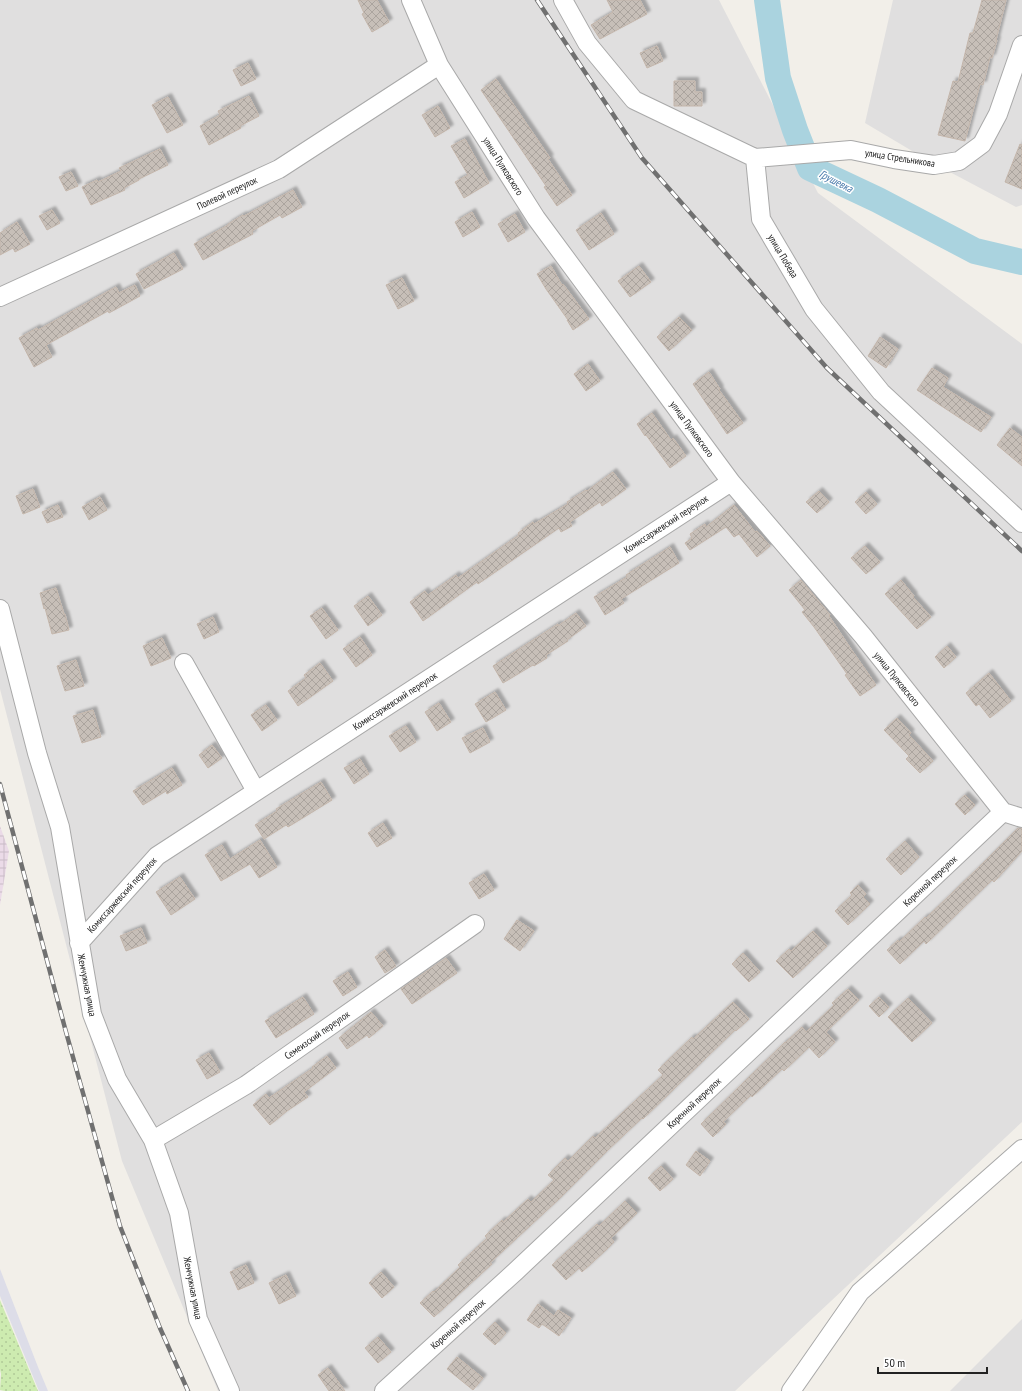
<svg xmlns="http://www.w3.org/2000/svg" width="1022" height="1391" font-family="'PT Sans Narrow',sans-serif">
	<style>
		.residential { fill: #e0dfdf }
		.industrial { fill: url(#industrial-grid) }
		.grass { fill: url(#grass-dots) }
		.plaza { fill: #dddde8 }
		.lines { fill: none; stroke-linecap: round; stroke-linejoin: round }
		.river { stroke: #aad3df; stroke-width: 26 }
		.building { fill: url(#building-cross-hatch); stroke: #c4b6ab; filter: url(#shadow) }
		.minor-casing { stroke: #a9a9a9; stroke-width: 20 }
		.minor { stroke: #fff; stroke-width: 18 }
		.rail-casing { stroke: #707070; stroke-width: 4.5 }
		.rail { stroke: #fff; stroke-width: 3; stroke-dasharray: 9; stroke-linecap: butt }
		.labels { text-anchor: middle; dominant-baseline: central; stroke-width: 3; stroke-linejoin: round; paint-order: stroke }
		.street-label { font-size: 10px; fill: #222; stroke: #fff }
		.water-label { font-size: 11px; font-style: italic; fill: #4a7aab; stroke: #fff }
	</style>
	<defs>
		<pattern id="industrial-grid" width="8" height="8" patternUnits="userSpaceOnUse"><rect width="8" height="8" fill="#ebdbe8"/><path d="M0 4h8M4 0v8" fill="none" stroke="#c9bcc7"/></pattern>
		<pattern id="grass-dots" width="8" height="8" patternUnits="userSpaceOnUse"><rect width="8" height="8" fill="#cdebb0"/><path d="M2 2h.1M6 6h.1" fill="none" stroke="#b0c997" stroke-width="1.8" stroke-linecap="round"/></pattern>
		<pattern id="building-cross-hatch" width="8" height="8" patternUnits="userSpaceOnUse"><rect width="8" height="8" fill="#c7bfb8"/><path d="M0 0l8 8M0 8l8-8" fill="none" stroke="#aba49e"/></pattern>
		<filter id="shadow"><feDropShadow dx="3.5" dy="-3.5" stdDeviation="1" flood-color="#0004"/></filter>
	</defs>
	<rect width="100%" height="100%" fill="#f2efe9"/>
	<path class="residential" d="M 0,0 L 719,0 L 818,193 L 1022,344 L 1022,1122 L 735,1391 L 218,1391 L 122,1161 L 0,689 Z
		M 893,0 L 1022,0 L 1022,205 L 1016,207 L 929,161 L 865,123 Z
		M 1022,1319 L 1022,1391 L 950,1391 Z"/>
	<path class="industrial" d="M 0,826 L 9,851 L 0,905 Z"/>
	<path class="grass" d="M 0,1300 L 38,1391 L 5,1391 L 0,1390 L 1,1374 L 0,1369 Z"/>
	<path class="plaza" d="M 0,1269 L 38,1367 L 48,1391 L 39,1391 L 0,1296 Z"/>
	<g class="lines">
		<path class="river" d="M 767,0 L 778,78 L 795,130 L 810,168 L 878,200 L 975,251 L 1022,262"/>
	</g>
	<path class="building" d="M 358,0 L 377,0 L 389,22 L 372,32 L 362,14 L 364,13 Z
		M 607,0 L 640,0 L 647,14 L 600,39 L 591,25 L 613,12 Z
		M 982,0 L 1006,0 L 996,40 L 997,40 L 992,58 L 990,57 L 983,85 L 980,84 L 965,141 L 938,135 L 953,81 L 958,82 L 970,33 L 973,33 Z
		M 657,46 L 663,61 L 647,68 L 640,53 Z
		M 248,63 L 256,79 L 241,86 L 233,70 Z
		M 496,79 L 550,158 L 548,159 L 572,195 L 557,206 L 544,187 L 546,186 L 481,90 Z
		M 674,81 L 695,81 L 695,92 L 702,92 L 702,106 L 674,106 Z
		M 249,96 L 259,116 L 240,126 L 241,128 L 209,145 L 200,126 L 220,115 L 218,111 Z
		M 168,97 L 183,125 L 167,133 L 152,105 Z
		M 438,106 L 450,128 L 435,137 L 422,115 Z
		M 465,139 L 489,183 L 464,198 L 455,182 L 468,175 L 451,146 Z
		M 1020,144 L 1022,145 L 1022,189 L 1005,182 Z
		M 160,149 L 168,165 L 139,179 L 139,180 L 124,188 L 125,190 L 91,205 L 82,187 L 97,180 L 98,182 L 121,171 L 119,168 Z
		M 71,172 L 78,186 L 66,191 L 59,177 Z
		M 293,190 L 302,207 L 282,218 L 280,215 L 252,231 L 253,234 L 203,260 L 194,244 L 228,225 L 228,224 L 243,215 L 244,216 Z
		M 52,210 L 60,223 L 47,230 L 39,216 Z
		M 472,212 L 480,227 L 463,237 L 455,222 Z
		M 601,213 L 614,234 L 589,250 L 576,230 Z
		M 515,214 L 525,232 L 508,242 L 498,224 Z
		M 17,222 L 30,244 L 15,252 L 13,248 L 0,255 L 0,233 Z
		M 174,253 L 183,269 L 144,289 L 136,274 Z
		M 551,266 L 562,285 L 563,284 L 589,319 L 573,330 L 567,320 L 568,320 L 546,289 L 537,274 Z
		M 639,266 L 651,282 L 630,297 L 618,281 Z
		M 402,278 L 414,301 L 398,309 L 386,285 Z
		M 135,285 L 140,296 L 109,313 L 108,311 L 46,345 L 52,357 L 34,367 L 19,338 L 37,328 L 38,330 L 116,287 L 119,293 Z
		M 679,317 L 692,330 L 669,351 L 657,337 Z
		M 880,337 L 898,349 L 886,368 L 868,356 Z
		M 588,364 L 600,381 L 586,391 L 574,374 Z
		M 932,368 L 948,378 L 943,387 L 991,417 L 981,432 L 917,390 Z
		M 709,372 L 720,389 L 719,390 L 743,423 L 727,434 L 693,384 Z
		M 652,413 L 671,440 L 673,438 L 686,456 L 670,468 L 646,435 L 645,436 L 637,424 Z
		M 1010,428 L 1022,437 L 1022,466 L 997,445 Z
		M 613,472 L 626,489 L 602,506 L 600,502 L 570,522 L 572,526 L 561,532 L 559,528 L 478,584 L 477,582 L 423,621 L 410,602 L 425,591 L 428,595 L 456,575 L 458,578 L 519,535 L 518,533 L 533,522 L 534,524 L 568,504 L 567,502 L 586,490 L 587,491 Z
		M 33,489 L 40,507 L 23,514 L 16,496 Z
		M 819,491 L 829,502 L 817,513 L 806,502 Z
		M 866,492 L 877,504 L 866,514 L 855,502 Z
		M 100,497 L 107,510 L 89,520 L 82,507 Z
		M 58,505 L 63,517 L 47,523 L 42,512 Z
		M 734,505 L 755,532 L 757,531 L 770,546 L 757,557 L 739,534 L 734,537 L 726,527 L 690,550 L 685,543 L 692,538 L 690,534 L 705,524 L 706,527 Z
		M 865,546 L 880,562 L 866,574 L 851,558 Z
		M 670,547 L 679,563 L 621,599 L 624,603 L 605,615 L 594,597 L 627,577 L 626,575 Z
		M 801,580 L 830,615 L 829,616 L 851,649 L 876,685 L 860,696 L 845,675 L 847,674 L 814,627 L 802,612 L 805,610 L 789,590 Z
		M 901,580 L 914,596 L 913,597 L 931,617 L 917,629 L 885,594 Z
		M 56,588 L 64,614 L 65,614 L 69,630 L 52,634 L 45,608 L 44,609 L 40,593 Z
		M 368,596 L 382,615 L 368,626 L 354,606 Z
		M 322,608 L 338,630 L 326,639 L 310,616 Z
		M 576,613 L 586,626 L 567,640 L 568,641 L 546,655 L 547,658 L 534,666 L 533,665 L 503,683 L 493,666 L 558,624 L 558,626 Z
		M 213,617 L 219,632 L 204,639 L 197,624 Z
		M 360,637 L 372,655 L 356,667 L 343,649 Z
		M 162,638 L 171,658 L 151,666 L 143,646 Z
		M 947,646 L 956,657 L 944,668 L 935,657 Z
		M 76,660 L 84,686 L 65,691 L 57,666 Z
		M 320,663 L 333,681 L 298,706 L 288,691 L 306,678 L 304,675 Z
		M 989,673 L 1011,701 L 990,718 L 979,704 L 976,706 L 966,693 Z
		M 495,692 L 506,710 L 486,722 L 475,704 Z
		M 439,703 L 451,722 L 437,731 L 425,712 Z
		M 266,705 L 277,720 L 262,731 L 251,715 Z
		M 93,710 L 101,737 L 82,743 L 73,716 Z
		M 897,718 L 911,733 L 909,735 L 933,761 L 920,773 L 906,759 L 909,756 L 884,730 Z
		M 406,726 L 416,742 L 400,752 L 389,736 Z
		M 483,728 L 490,742 L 470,753 L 462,738 Z
		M 212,745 L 222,758 L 208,768 L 199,755 Z
		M 360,759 L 369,774 L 354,784 L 344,768 Z
		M 172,768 L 182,785 L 167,794 L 166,791 L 143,805 L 133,791 Z
		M 321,782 L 332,800 L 288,827 L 286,825 L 264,839 L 255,825 L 277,811 L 276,809 Z
		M 965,795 L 975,805 L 965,815 L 955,804 Z
		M 383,823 L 392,838 L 377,847 L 368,833 Z
		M 1018,828 L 1022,828 L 1022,851 L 994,882 L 992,880 L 926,944 L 924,941 L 900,964 L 887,950 L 898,940 L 899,942 L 925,917 L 926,918 L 979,867 Z
		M 260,840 L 277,867 L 259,878 L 250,864 L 221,881 L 205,855 L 222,845 L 230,859 Z
		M 905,841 L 919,857 L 901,875 L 886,859 Z
		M 484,874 L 494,890 L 479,899 L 469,883 Z
		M 180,877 L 195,899 L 171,915 L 156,892 Z
		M 858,885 L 866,894 L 863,897 L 870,904 L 848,925 L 835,911 L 852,895 L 850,893 Z
		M 517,920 L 534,931 L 520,951 L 504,939 Z
		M 141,928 L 147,943 L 126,951 L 120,936 Z
		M 813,931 L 827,946 L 793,978 L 776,961 L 789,949 L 791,951 Z
		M 385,950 L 396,966 L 385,973 L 375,957 Z
		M 743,953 L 760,972 L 749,982 L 732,964 Z
		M 446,958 L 457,973 L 412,1004 L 401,989 Z
		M 348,972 L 357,987 L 343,996 L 333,981 Z
		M 848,989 L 859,1000 L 826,1032 L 835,1042 L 819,1058 L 809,1047 L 784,1071 L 782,1069 L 752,1097 L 751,1095 L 723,1122 L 726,1124 L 713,1137 L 701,1124 L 785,1042 L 785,1043 L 802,1027 L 806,1032 L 834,1005 L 832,1003 Z
		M 303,997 L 314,1014 L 276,1038 L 265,1021 Z
		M 879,997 L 889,1007 L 879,1017 L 869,1006 Z
		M 908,998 L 932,1023 L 912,1042 L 888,1017 Z
		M 733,1002 L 749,1019 L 736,1031 L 735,1030 L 643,1119 L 642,1118 L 607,1151 L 558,1200 L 490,1263 L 492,1264 L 434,1317 L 420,1303 L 433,1291 L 434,1292 L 460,1267 L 458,1265 L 487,1238 L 485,1236 L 502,1220 L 503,1222 L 528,1199 L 531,1202 L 554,1180 L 548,1175 L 565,1158 L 568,1161 L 593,1136 L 595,1138 L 663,1075 L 658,1070 L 692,1037 L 693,1039 Z
		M 371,1012 L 383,1026 L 369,1038 L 367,1035 L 347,1049 L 339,1038 Z
		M 209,1053 L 220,1072 L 207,1079 L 196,1060 Z
		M 327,1056 L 336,1068 L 304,1092 L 308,1097 L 287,1111 L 270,1125 L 253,1105 L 266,1094 L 269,1098 L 313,1068 L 312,1067 Z
		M 696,1151 L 710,1161 L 700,1176 L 686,1165 Z
		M 661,1166 L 673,1179 L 660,1191 L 648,1178 Z
		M 625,1201 L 637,1213 L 611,1238 L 614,1242 L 606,1250 L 582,1272 L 579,1268 L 566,1280 L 552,1265 L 597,1224 L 599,1226 Z
		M 246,1265 L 254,1283 L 238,1290 L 230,1272 Z
		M 381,1272 L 394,1287 L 382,1298 L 369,1283 Z
		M 286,1275 L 296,1296 L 279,1304 L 269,1283 Z
		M 538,1304 L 554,1316 L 558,1310 L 571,1318 L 559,1336 L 542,1324 L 539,1328 L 527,1320 Z
		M 495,1322 L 506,1333 L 495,1345 L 483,1334 Z
		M 378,1337 L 391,1352 L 378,1363 L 365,1348 Z
		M 457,1357 L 483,1378 L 473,1390 L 447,1369 Z
		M 328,1368 L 345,1391 L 329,1391 L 318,1375 Z"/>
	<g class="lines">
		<defs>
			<path id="minor" d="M 411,0 L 439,65 L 536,218 L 731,482 L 863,636 L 1003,812 L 1022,818
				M 563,0 L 587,43 L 634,100 L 755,158 L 761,219 L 814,309 L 881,392 L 1022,523
				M 755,158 L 851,150 L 894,159 L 934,165 L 959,161 L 982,144 L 998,114 L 1022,45
				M 0,297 L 279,169 L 439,65
				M 0,609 L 37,753 L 60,827 L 92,1014 L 117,1079 L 153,1140 L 179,1213 L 198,1319 L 230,1391
				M 184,663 L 256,791
				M 79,943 L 157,856 L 731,482
				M 153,1140 L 246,1085 L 475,924
				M 384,1391 L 516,1271 L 1003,812
				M 791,1391 L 860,1292 L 1022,1149"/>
		</defs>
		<use href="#minor" class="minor-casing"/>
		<use href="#minor" class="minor"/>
		<defs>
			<path id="rail" d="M 537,0 L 642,158 L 827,368 L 1022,551
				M 0,784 L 66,1032 L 120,1226 L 160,1328 L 188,1391"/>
		</defs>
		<use href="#rail" class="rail-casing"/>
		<use href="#rail" class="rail"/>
	</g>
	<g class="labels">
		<g class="street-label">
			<text transform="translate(900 158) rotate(9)">улица Стрельникова</text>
			<text transform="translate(503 166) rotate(58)">улица Пулковского</text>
			<text transform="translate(227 193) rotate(-25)">Полевой переулок</text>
			<text transform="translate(783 256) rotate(59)">улица Победа</text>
			<text transform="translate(692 429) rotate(54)">улица Пулковского</text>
			<text transform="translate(666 524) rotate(-33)">Комиссаржевский переулок</text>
			<text transform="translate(897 679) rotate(51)">улица Пулковского</text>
			<text transform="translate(395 701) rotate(-33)">Комиссаржевский переулок</text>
			<text transform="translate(930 881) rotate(-43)">Коренной переулок</text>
			<text transform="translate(122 895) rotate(-48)">Комиссаржевский переулок</text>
			<text transform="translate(87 985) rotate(79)">Жемчужная улица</text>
			<text transform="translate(317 1035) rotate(-35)">Семеизский переулок</text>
			<text transform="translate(694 1103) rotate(-43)">Коренной переулок</text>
			<text transform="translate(193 1288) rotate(79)">Жемчужная улица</text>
			<text transform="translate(458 1324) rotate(-42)">Коренной переулок</text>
		</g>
		<g class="water-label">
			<text transform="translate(836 181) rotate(27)">Грушевка</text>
		</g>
	</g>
	<path d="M878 1367v6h109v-6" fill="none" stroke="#222222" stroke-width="2"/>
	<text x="884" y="1367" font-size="12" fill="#222222" stroke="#ffffff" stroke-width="3" paint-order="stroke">50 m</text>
</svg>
